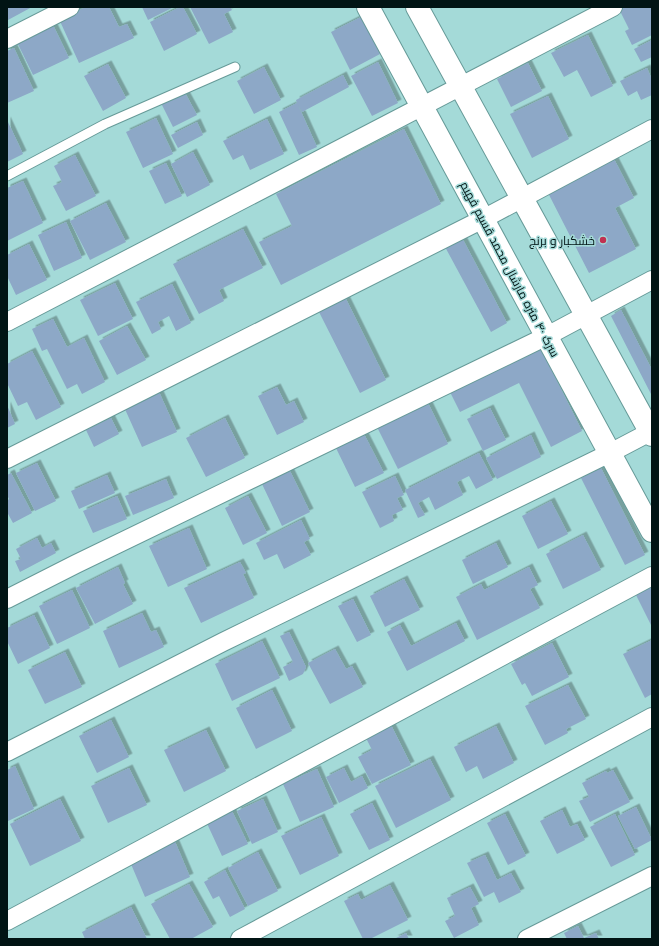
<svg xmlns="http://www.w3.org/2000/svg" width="659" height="946" font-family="Inter,Cairo,sans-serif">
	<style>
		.building { fill: #8da8c7; filter: url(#shadow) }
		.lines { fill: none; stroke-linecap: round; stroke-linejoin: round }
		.service-casing { stroke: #669a98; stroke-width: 11 }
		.minor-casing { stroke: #669a98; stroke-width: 20 }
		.tertiary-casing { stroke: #669a98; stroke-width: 24 }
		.service { stroke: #fff; stroke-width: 9 }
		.minor { stroke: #fff; stroke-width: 18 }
		.tertiary { stroke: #fff; stroke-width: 22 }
		.poi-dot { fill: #c13151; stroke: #a4dad8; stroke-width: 1.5 }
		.labels { text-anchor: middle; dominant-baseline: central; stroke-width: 3; stroke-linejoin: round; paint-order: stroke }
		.poi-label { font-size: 12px; fill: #011414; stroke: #a4dad8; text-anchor: end }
		.street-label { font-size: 12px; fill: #011414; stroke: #a4dad8 }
	</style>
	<defs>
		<filter id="shadow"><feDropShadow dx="3.5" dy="-3.5" stdDeviation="0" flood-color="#0004"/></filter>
	</defs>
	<rect width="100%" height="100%" fill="#a4dad8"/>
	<path class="building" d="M 7,7 L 32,7 L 8,20 Z
		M 86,7 L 109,7 L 119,27 L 127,24 L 134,38 L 79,63 L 59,19 Z
		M 142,7 L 174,7 L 148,20 Z
		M 180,7 L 183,7 L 197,34 L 164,51 L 150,22 Z
		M 190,7 L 230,7 L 232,10 L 224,14 L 233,32 L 209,44 Z
		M 618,7 L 652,7 L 652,35 L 632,45 L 625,31 L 629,29 Z
		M 361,17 L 380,54 L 350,70 L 331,32 Z
		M 50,19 L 69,58 L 33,75 L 14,36 Z
		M 588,35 L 613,86 L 591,97 L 577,70 L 564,77 L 551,53 Z
		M 652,40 L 652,57 L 641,62 L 634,49 Z
		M 14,48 L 34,91 L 7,103 L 7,51 Z
		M 378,62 L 398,103 L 372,116 L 351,76 Z
		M 528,63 L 542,91 L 511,107 L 497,79 Z
		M 108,64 L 126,98 L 103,111 L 84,76 Z
		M 264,67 L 281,100 L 254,114 L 237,81 Z
		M 647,68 L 652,80 L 652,95 L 641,100 L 637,91 L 628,96 L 620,81 Z
		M 343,75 L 349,87 L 302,112 L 298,105 L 317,147 L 299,155 L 279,112 L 297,103 L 296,100 Z
		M 184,91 L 197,115 L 173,127 L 161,103 Z
		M 548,96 L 569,139 L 532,158 L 510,114 Z
		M 156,118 L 173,154 L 143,168 L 126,132 Z
		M 267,119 L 284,154 L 250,170 L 243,155 L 233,160 L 223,141 Z
		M 7,120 L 23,154 L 7,162 Z
		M 197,122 L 203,135 L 178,148 L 171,135 Z
		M 404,129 L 441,204 L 281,285 L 259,242 L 292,226 L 276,194 Z
		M 193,152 L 210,185 L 187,197 L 171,164 Z
		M 75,155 L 96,196 L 66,211 L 53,186 L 62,182 L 54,166 Z
		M 612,155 L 634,198 L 615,208 L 636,249 L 589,273 L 546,189 Z
		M 166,163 L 182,196 L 165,204 L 149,171 Z
		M 23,181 L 43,223 L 7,241 L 7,188 Z
		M 106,203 L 126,242 L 90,260 L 70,221 Z
		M 66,222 L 82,258 L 54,271 L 38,235 Z
		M 243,229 L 263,268 L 219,290 L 224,301 L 199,314 L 173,264 Z
		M 461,236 L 507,323 L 491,332 L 444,245 Z
		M 29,244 L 47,280 L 16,295 L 7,276 L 7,255 Z
		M 115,283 L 133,319 L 98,336 L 80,300 Z
		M 172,284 L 191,323 L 176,331 L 169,316 L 158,322 L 161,329 L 152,334 L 136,302 Z
		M 346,299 L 386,380 L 360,393 L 319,312 Z
		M 621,310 L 652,370 L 652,396 L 611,316 Z
		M 53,319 L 67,347 L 84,338 L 105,382 L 82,394 L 77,384 L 67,389 L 47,349 L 42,351 L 32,329 Z
		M 127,326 L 146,360 L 117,375 L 99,341 Z
		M 540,347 L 582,431 L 551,447 L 519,383 L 460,412 L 450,392 Z
		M 32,351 L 61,407 L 36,420 L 27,402 L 18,406 L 7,383 L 7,364 Z
		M 277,387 L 286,405 L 294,401 L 304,422 L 277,435 L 258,396 Z
		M 159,392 L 177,432 L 142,447 L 124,407 Z
		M 427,401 L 448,444 L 398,469 L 376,425 Z
		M 7,405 L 15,424 L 7,428 Z
		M 490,408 L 506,440 L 483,451 L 467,419 Z
		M 111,418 L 119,434 L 94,447 L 86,430 Z
		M 225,418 L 245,458 L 206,477 L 186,438 Z
		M 363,432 L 384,473 L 355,487 L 335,446 Z
		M 531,435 L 541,457 L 497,479 L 486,458 Z
		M 479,453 L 493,480 L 476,489 L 469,476 L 457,482 L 463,495 L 435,510 L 429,497 L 418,503 L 425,515 L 418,518 L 405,490 Z
		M 37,463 L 56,501 L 35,511 L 16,473 Z
		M 601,468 L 645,555 L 625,565 L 581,478 Z
		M 290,471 L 310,512 L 282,526 L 262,484 Z
		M 11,473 L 32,513 L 13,523 L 7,512 L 7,501 L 9,499 L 7,495 L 7,475 Z
		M 107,475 L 115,493 L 79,509 L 71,491 Z
		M 395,476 L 404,495 L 397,498 L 403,510 L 392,515 L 394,521 L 380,528 L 362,492 Z
		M 166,479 L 174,498 L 133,515 L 125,496 Z
		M 117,496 L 127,519 L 93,533 L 83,511 Z
		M 248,496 L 267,533 L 243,545 L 225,508 Z
		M 551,501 L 568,534 L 538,549 L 522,516 Z
		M 301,520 L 310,539 L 304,542 L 311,555 L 284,569 L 277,554 L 264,560 L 256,543 Z
		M 189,528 L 207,569 L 168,587 L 149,546 Z
		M 583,535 L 601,570 L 563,589 L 546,554 Z
		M 37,538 L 42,548 L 51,543 L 56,553 L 20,572 L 15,561 L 21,559 L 16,549 Z
		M 496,543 L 508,567 L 473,584 L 462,560 Z
		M 240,562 L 246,573 L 243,574 L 254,598 L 201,623 L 184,588 Z
		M 118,567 L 125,583 L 123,584 L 133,604 L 95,624 L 76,588 Z
		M 529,567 L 538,585 L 530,589 L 540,608 L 477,640 L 456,597 L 481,584 L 484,590 Z
		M 404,579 L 420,610 L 385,627 L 370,596 Z
		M 652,587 L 652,627 L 636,595 Z
		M 72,590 L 90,628 L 57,644 L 39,606 Z
		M 353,599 L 371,635 L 357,642 L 338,606 Z
		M 142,613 L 151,632 L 156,630 L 164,647 L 119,668 L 103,631 Z
		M 34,615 L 50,648 L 18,664 L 7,641 L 7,628 Z
		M 456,623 L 465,641 L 407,671 L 387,632 L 400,625 L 411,646 Z
		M 289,632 L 306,667 L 303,674 L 289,681 L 283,667 L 293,662 L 280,636 Z
		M 652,640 L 652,694 L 645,698 L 623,654 Z
		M 262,641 L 280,678 L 232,701 L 215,664 Z
		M 552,643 L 569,677 L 532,696 L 525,683 L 522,685 L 511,664 Z
		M 335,649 L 346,669 L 352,666 L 363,687 L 330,704 L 308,663 Z
		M 65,652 L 82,687 L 45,704 L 28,670 Z
		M 568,685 L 586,719 L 566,729 L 568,733 L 545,745 L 525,706 Z
		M 272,690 L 292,731 L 256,749 L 236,708 Z
		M 111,720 L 129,757 L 97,773 L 79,736 Z
		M 390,723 L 411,765 L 372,784 L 358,757 L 372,750 L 365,736 Z
		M 496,726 L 514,763 L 483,779 L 477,766 L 466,772 L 454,747 Z
		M 206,730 L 226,771 L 184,792 L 164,750 Z
		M 430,759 L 451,800 L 396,828 L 375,786 Z
		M 15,766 L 34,809 L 8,821 L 7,770 Z
		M 129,768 L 147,805 L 108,823 L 91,786 Z
		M 344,768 L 351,782 L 362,776 L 368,788 L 339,803 L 326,777 Z
		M 317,769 L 334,807 L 300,822 L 283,784 Z
		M 613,770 L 630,802 L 590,822 L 579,801 L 589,797 L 582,783 L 606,771 L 607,773 Z
		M 60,799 L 81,841 L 30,866 L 10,824 Z
		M 263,799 L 278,832 L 252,844 L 237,811 Z
		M 372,803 L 390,840 L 369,850 L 350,814 Z
		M 229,805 L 248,844 L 222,856 L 204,817 Z
		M 636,807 L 652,840 L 635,849 L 618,816 Z
		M 562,810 L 570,827 L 577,824 L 585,840 L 557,854 L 540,821 Z
		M 505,814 L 526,856 L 508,865 L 487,823 Z
		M 615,814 L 635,855 L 611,867 L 590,827 Z
		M 321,817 L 339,856 L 300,875 L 281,836 Z
		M 173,837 L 190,877 L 145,897 L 128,857 Z
		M 258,852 L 278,891 L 248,906 L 228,868 Z
		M 485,855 L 497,880 L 511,873 L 521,892 L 499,903 L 494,892 L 484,897 L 467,863 Z
		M 225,870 L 245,909 L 230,917 L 219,896 L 213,899 L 204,882 Z
		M 189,884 L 213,927 L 191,939 L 170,939 L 151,904 Z
		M 390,885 L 408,920 L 370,939 L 363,939 L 344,901 L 358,894 L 361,900 Z
		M 470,887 L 479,904 L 471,908 L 479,925 L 454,938 L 445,921 L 455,916 L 447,898 Z
		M 131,907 L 147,939 L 85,939 L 82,932 Z
		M 578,926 L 584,938 L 596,933 L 599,939 L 567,939 L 564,933 Z
		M 406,933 L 409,939 L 394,939 Z"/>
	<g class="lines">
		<defs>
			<path id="service" d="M 7,176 L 105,124 L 235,67"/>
			<path id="minor" d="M 7,39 L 70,7
				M 7,322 L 613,7
				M 7,459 L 483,219 L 652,129
				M 7,599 L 76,564 L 547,336 L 652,280
				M 7,752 L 223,642 L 610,453 L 652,431
				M 7,921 L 652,576
				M 240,939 L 652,717
				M 527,939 L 652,876"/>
			<path id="tertiary" d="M 368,7 L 652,531
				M 417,7 L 652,435"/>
		</defs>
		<use href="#service" class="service-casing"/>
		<use href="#minor" class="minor-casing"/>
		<use href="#tertiary" class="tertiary-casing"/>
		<use href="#service" class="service"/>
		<use href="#minor" class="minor"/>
		<use href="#tertiary" class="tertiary"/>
	</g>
	<circle class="poi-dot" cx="603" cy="240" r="4"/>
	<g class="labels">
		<g class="poi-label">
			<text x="595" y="240">خشکبار و برنج</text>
		</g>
		<g class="street-label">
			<text transform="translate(510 269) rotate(62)">سرک ۴۰ متره مارشال محمد قسیم فهیم</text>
		</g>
	</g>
	<rect width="659" height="946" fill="none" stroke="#011414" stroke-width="16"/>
</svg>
